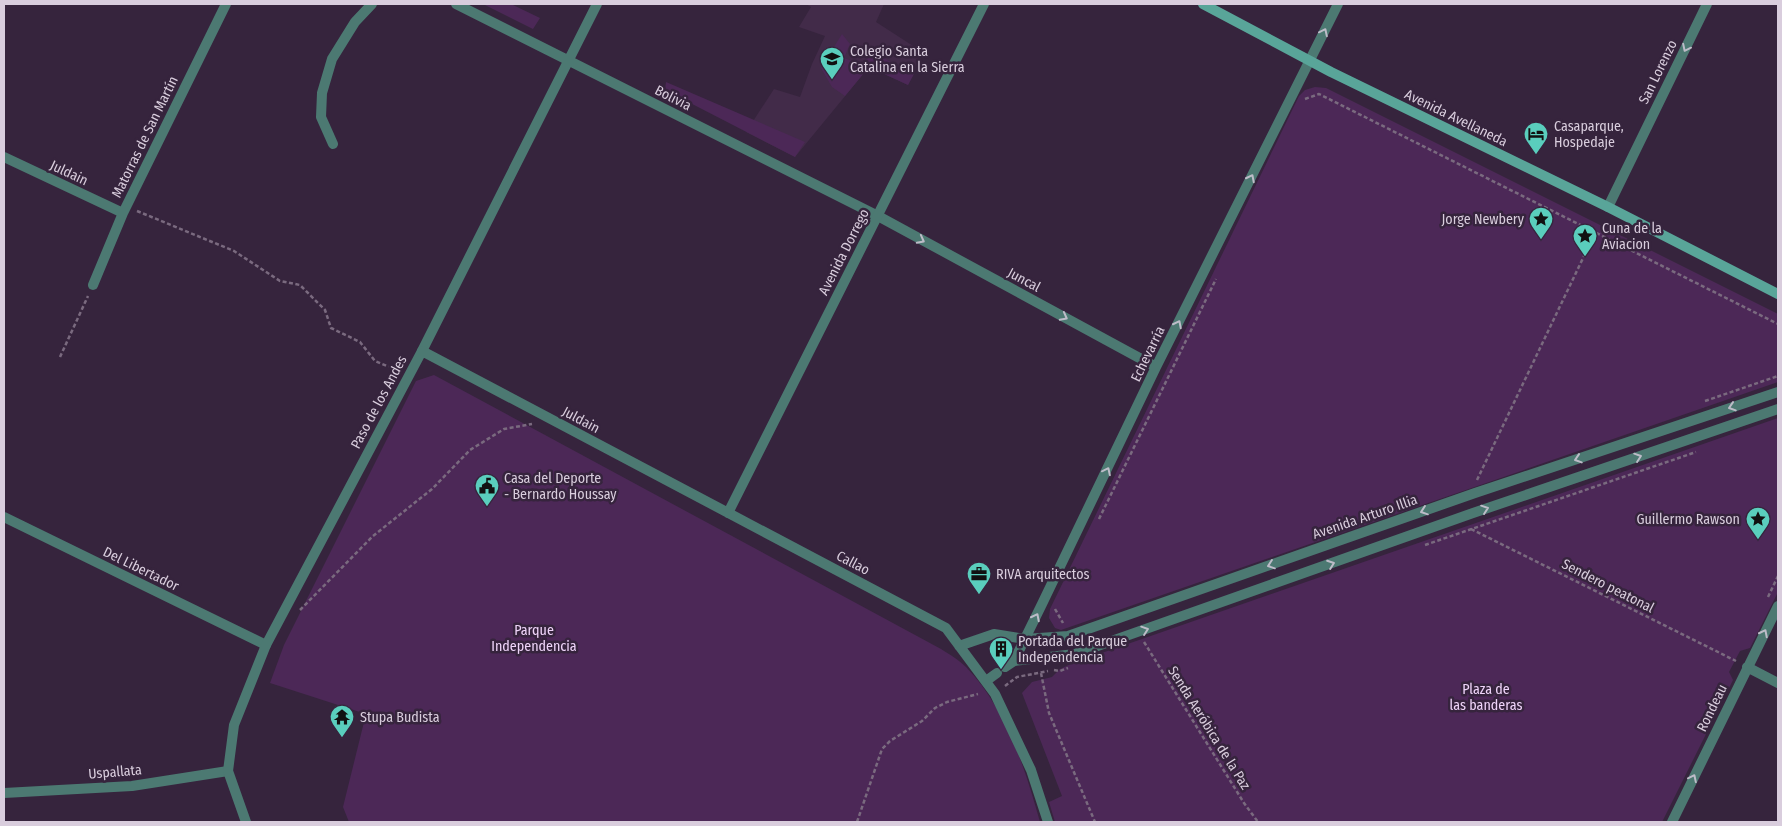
<svg xmlns="http://www.w3.org/2000/svg" width="1782" height="826" font-family="'Fira Sans Condensed',sans-serif">
	<style>
		.built { fill: #422b49 }
		.green { fill: #4c2857 }
		.lines { fill: none; stroke-linecap: round; stroke-linejoin: round }
		.path { stroke: #7a6a7f; stroke-width: 2.5; stroke-dasharray: 4 2.5; stroke-linecap: butt }
		.minor { stroke: #4c7972; stroke-width: 10 }
		.tertiary { stroke: #4c7972; stroke-width: 10 }
		.secondary { stroke: #59a599; stroke-width: 10 }
		.oneway { stroke: #bdbcc8 }
		.labels { text-anchor: middle; dominant-baseline: central; stroke-width: 5; stroke-linejoin: round; paint-order: stroke }
		.poi-label { font-size: 14px; fill: #d9cddd; stroke: #36243d; text-anchor: start }
		.street-label { font-size: 14px; fill: #d9cddd; stroke: #36243d }
		.park-label { font-size: 14px; fill: #efd4f9; stroke: #36243d }
	</style>
	<rect width="100%" height="100%" fill="#36243d"/>
	<path class="built" d="M 806,4 L 884,4 L 876,22 L 924,53 L 908,85 L 869,67 L 795,157 L 746,132 L 774,89 L 800,97 L 812,64 L 825,36 L 799,27 L 811,7 Z"/>
	<path class="green" d="M 483,4 L 511,4 L 540,18 L 533,29 Z
		M 842,34 L 850,44 L 844,58 L 860,64 L 872,54 L 885,59 L 914,74 L 908,85 L 869,67 L 845,96 L 832,87 L 821,68 Z
		M 666,82 L 805,142 L 795,157 L 665,90 Z
		M 1315,87 L 1326,88 L 1778,314 L 1778,382 L 1061,630 L 1055,628 L 1049,618 L 1050,609 L 1299,96 L 1305,90 Z
		M 434,375 L 941,649 C 949,654 959,660 966,667 C 1006,708 1025,768 1040,822 L 349,822 L 343,807 L 366,714 L 270,683 L 284,645 L 416,381 Z
		M 1778,418 L 1778,592 L 1750,648 L 1740,651 L 1729,672 L 1733,680 L 1662,822 L 1055,822 L 1049,802 L 1062,796 L 1022,693 L 1032,682 L 1052,677 L 1060,669 L 1073,663 Z"/>
	<g class="lines">
		<path class="path" d="M 1305,99 L 1319,94 L 1778,324
			M 137,211 L 234,251 L 280,281 L 300,285 L 325,310 L 331,328 L 360,342 L 375,361 L 399,371
			M 60,357 L 88,296
			M 1705,401 L 1778,376
			M 1477,480 L 1595,233
			M 1099,519 L 1216,279
			M 1471,529 L 1736,661
			M 1425,545 L 1696,452
			M 1768,597 L 1778,576
			M 1055,609 L 1063,623
			M 300,610 L 373,536 L 432,489 L 470,450 L 504,429 L 532,424
			M 1144,642 L 1244,803 L 1258,822
			M 997,653 L 1003,649
			M 1054,670 L 1060,671 L 1068,668
			M 1041,673 L 1049,713 L 1095,822
			M 1005,686 L 1017,677 L 1048,671
			M 857,822 L 882,749 L 890,741 L 922,721 L 935,708 L 947,702 L 978,694"/>
		<path class="minor" d="M 456,4 L 878,216 L 1156,367
			M 333,144 L 321,117 L 322,93 L 332,59 L 355,22 L 372,4
			M 4,157 L 123,213
			M 1608,207 L 1707,4
			M 93,285 L 123,213 L 226,4
			M 422,351 L 597,4
			M 4,517 L 266,645
			M 1014,661 L 1042,604 L 1156,367 L 1338,4
			M 1747,667 L 1778,683
			M 4,793 L 132,786 L 228,771
			M 1672,822 L 1778,606"/>
		<path class="tertiary" d="M 728,513 L 984,4
			M 959,646 L 994,634 L 1025,639 L 1068,636 L 1475,493 L 1778,392
			M 1005,667 L 1014,661 L 1075,654 L 1473,513 L 1778,409
			M 986,681 L 997,673
			M 246,822 L 228,771 L 234,725 L 266,645 L 422,351 L 946,628 L 995,694 L 1031,770 L 1048,822"/>
		<path class="secondary" d="M 1203,4 L 1331,72 L 1608,207 L 1778,294"/>
	</g>
	<defs><path id="oneway-chevron" d="M-2-3.5L2.5 0L-2 3.5" fill="none" stroke-width="1.6" stroke-linecap="round" stroke-linejoin="round" transform="scale(1.25)"/></defs>
	<g class="oneway">
		<use href="#oneway-chevron" transform="translate(1324 32) rotate(-64)"/>
		<use href="#oneway-chevron" transform="translate(1686 48) rotate(116)"/>
		<use href="#oneway-chevron" transform="translate(1251 178) rotate(-63)"/>
		<use href="#oneway-chevron" transform="translate(921 240) rotate(28)"/>
		<use href="#oneway-chevron" transform="translate(1064 317) rotate(28)"/>
		<use href="#oneway-chevron" transform="translate(1178 324) rotate(-63)"/>
		<use href="#oneway-chevron" transform="translate(1732 407) rotate(162)"/>
		<use href="#oneway-chevron" transform="translate(1638 457) rotate(-19)"/>
		<use href="#oneway-chevron" transform="translate(1578 459) rotate(162)"/>
		<use href="#oneway-chevron" transform="translate(1107 471) rotate(-64)"/>
		<use href="#oneway-chevron" transform="translate(1485 509) rotate(-19)"/>
		<use href="#oneway-chevron" transform="translate(1424 511) rotate(161)"/>
		<use href="#oneway-chevron" transform="translate(1331 564) rotate(-20)"/>
		<use href="#oneway-chevron" transform="translate(1271 565) rotate(161)"/>
		<use href="#oneway-chevron" transform="translate(1036 617) rotate(-63)"/>
		<use href="#oneway-chevron" transform="translate(1145 630) rotate(-19)"/>
		<use href="#oneway-chevron" transform="translate(1764 633) rotate(-63)"/>
		<use href="#oneway-chevron" transform="translate(1693 778) rotate(-64)"/>
	</g>
	<defs>
		<symbol id="school-pin" viewBox="-11 -11 22 30"><path d="M0 17L-7.5 6A9.5 9.5 0 1 1 7.5 6Z" fill="#5acebd" stroke="#36243d"/><path d="M0-5L7-2L0 1L-7-2ZM-4 1L0 2.5L4 1V4Q0 6-4 4Z" fill="#111"/></symbol>
		<symbol id="hotel-pin" viewBox="-11 -11 22 30"><path d="M0 17L-7.5 6A9.5 9.5 0 1 1 7.5 6Z" fill="#5acebd" stroke="#36243d"/><path d="M-6-4.5h1.5V1H6V5H4.5V3h-9V5H-6ZM-4 0a1.8 1.8 0 1 1 3.6 0ZM.5 0V-2.5h3Q6-2.5 6 0Z" fill="#111"/></symbol>
		<symbol id="sight-pin" viewBox="-11 -11 22 30"><path d="M0 17L-7.5 6A9.5 9.5 0 1 1 7.5 6Z" fill="#5acebd" stroke="#36243d"/><path d="M0-6L1.8-2.2L6-1.7L2.9 1.2L3.7 5.4L0 3.3L-3.7 5.4L-2.9 1.2L-6-1.7L-1.8-2.2Z" fill="#111"/></symbol>
		<symbol id="civic-pin" viewBox="-11 -11 22 30"><path d="M0 17L-7.5 6A9.5 9.5 0 1 1 7.5 6Z" fill="#5acebd" stroke="#36243d"/><path d="M-.6-6.5H3V-4.5H.6V-3L4-1V1h2V6H-6V1h2V-1L-.6-3ZM-1.2 2.5V6h2.4V2.5Z" fill="#111"/></symbol>
		<symbol id="office-pin" viewBox="-11 -11 22 30"><path d="M0 17L-7.5 6A9.5 9.5 0 1 1 7.5 6Z" fill="#5acebd" stroke="#36243d"/><path d="M-6-3h4V-5.5h4V-3h4V5H-6ZM-1-4.5V-3h2v-1.5ZM-6 0V1H6V0Z" fill="#111"/></symbol>
		<symbol id="building-pin" viewBox="-11 -11 22 30"><path d="M0 17L-7.5 6A9.5 9.5 0 1 1 7.5 6Z" fill="#5acebd" stroke="#36243d"/><path d="M-4-6H4V6H1V3H-1V6H-4ZM-2.5-4.3h1.7v1.8h-1.7ZM.8-4.3h1.7v1.8H.8ZM-2.5-1h1.7V.8h-1.7ZM.8-1h1.7V.8H.8Z" fill="#111"/></symbol>
		<symbol id="temple-pin" viewBox="-11 -11 22 30"><path d="M0 17L-7.5 6A9.5 9.5 0 1 1 7.5 6Z" fill="#5acebd" stroke="#36243d"/><path d="M0-6L5-2H3V0L6.5 2.5H4V6H1.5V3h-3V6H-4V2.5H-6.5L-3 0V-2H-5Z" fill="#111"/></symbol>
	</defs>
	<g fill-rule="evenodd">
		<use href="#school-pin" x="818" y="45" width="28" height="38"/>
		<use href="#hotel-pin" x="1522" y="120" width="28" height="38"/>
		<use href="#sight-pin" x="1527" y="205" width="28" height="38"/>
		<use href="#sight-pin" x="1571" y="222" width="28" height="38"/>
		<use href="#civic-pin" x="473" y="472" width="28" height="38"/>
		<use href="#sight-pin" x="1744" y="505" width="28" height="38"/>
		<use href="#office-pin" x="965" y="560" width="28" height="38"/>
		<use href="#building-pin" x="987" y="635" width="28" height="38"/>
		<use href="#temple-pin" x="328" y="703" width="28" height="38"/>
	</g>
	<g class="labels">
		<g class="poi-label">
			<text x="850" y="51">Colegio Santa<tspan x="850" dy="16">Catalina en la Sierra</tspan></text>
			<text x="1554" y="126">Casaparque,<tspan x="1554" dy="16">Hospedaje</tspan></text>
			<text x="1524" y="219" text-anchor="end">Jorge Newbery</text>
			<text x="1602" y="228">Cuna de la<tspan x="1602" dy="16">Aviacion</tspan></text>
			<text x="504" y="478">Casa del Deporte<tspan x="504" dy="16">- Bernardo Houssay</tspan></text>
			<text x="1740" y="519" text-anchor="end">Guillermo Rawson</text>
			<text x="996" y="574">RIVA arquitectos</text>
			<text x="1018" y="641">Portada del Parque<tspan x="1018" dy="16">Independencia</tspan></text>
			<text x="360" y="717">Stupa Budista</text>
		</g>
		<g class="street-label">
			<text transform="translate(1658 72) rotate(-64)">San Lorenzo</text>
			<text transform="translate(673 98) rotate(27)">Bolivia</text>
			<text transform="translate(1456 118) rotate(26)">Avenida Avellaneda</text>
			<text transform="translate(145 137) rotate(-64)">Matorras de San Martín</text>
			<text transform="translate(69 173) rotate(25)">Juldain</text>
			<text transform="translate(844 252) rotate(-63)">Avenida Dorrego</text>
			<text transform="translate(1024 280) rotate(28)">Juncal</text>
			<text transform="translate(1148 354) rotate(-64)">Echevarría</text>
			<text transform="translate(379 402) rotate(-62)">Paso de los Andes</text>
			<text transform="translate(581 420) rotate(28)">Juldain</text>
			<text transform="translate(1365 517) rotate(-19)">Avenida Arturo Illia</text>
			<text transform="translate(853 563) rotate(28)">Callao</text>
			<text transform="translate(141 569) rotate(26)">Del Libertador</text>
			<text transform="translate(1608 586) rotate(27)">Sendero peatonal</text>
			<text transform="translate(1712 708) rotate(-64)">Rondeau</text>
			<text transform="translate(1209 728) rotate(58)">Senda Aeróbica de la Paz</text>
			<text transform="translate(115 772) rotate(-5)">Uspallata</text>
		</g>
		<g class="park-label">
			<text x="534" y="630">Parque<tspan x="534" dy="16">Independencia</tspan></text>
			<text x="1486" y="689">Plaza de<tspan x="1486" dy="16">las banderas</tspan></text>
		</g>
	</g>
	<rect width="1782" height="826" fill="none" stroke="#d9cddd" stroke-width="10"/>
</svg>
